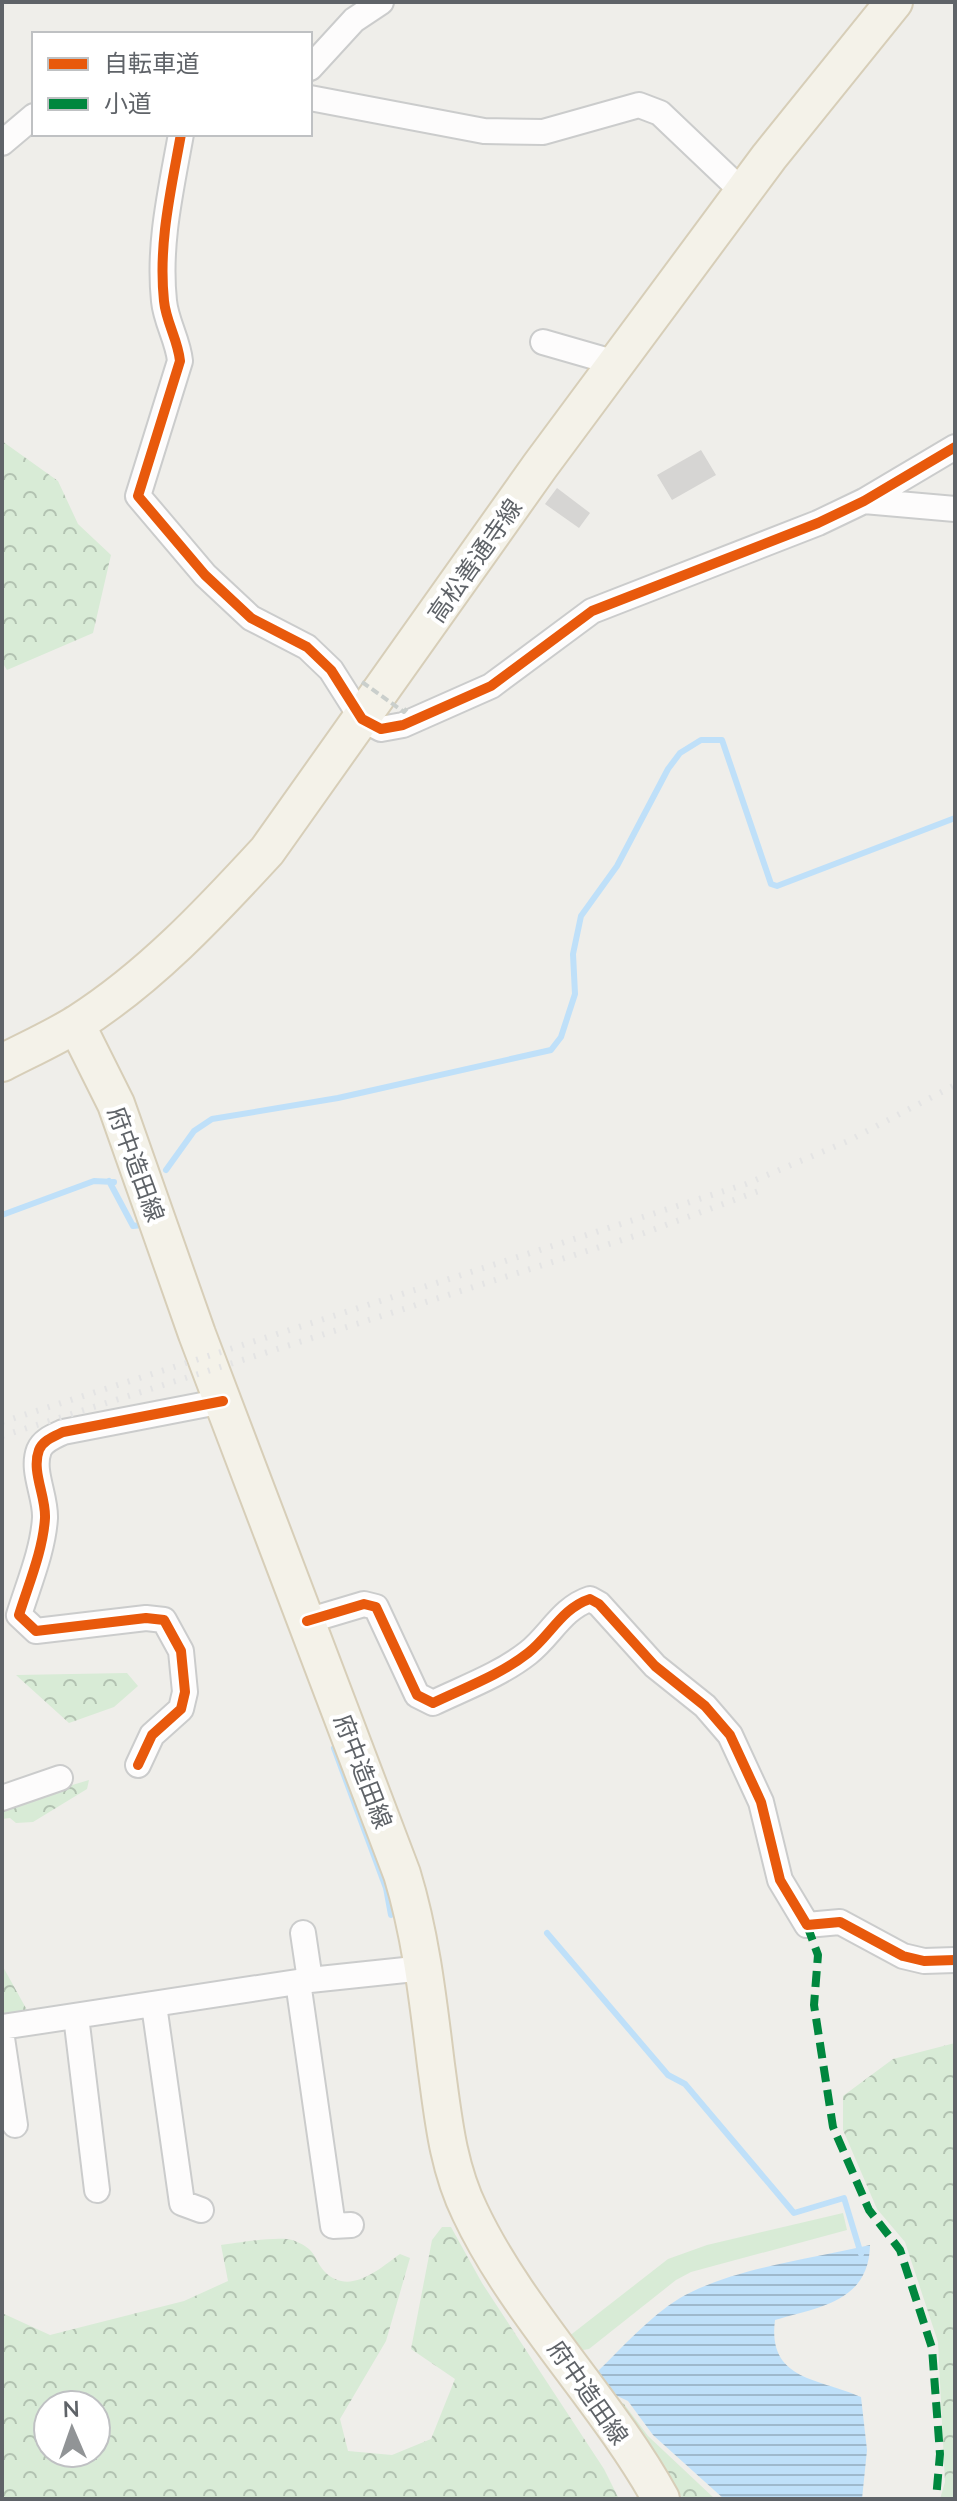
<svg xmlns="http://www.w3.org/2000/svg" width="957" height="2501" font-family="Lato,'Noto Sans JP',sans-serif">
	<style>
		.green { fill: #d8ebd6 }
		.forest { fill: url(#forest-crowns); fill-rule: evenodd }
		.water { fill: url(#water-rules) }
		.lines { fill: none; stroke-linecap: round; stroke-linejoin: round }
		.stream { stroke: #bfe0f9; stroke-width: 6 }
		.building { fill: #d6d5d3 }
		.street-casing { stroke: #cbcccc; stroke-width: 28 }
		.primary-casing { stroke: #d7ceb8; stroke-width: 40 }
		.street { stroke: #fdfcfc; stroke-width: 24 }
		.primary { stroke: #f4f2e9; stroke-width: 36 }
		.rail { stroke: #e4e4e4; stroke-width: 6; stroke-dasharray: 2 10; stroke-linecap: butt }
		.path-bridge { stroke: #cacfcc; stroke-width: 4; stroke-dasharray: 8 4; stroke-linecap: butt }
		.quiet { stroke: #00873e; stroke-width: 8; stroke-dasharray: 16 8; stroke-linecap: butt }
		.cycleway-casing { stroke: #fff; stroke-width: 15 }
		.cycleway { stroke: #e8590c; stroke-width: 10 }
		.labels { text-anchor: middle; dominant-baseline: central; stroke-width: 8; stroke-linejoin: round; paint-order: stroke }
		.street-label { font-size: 24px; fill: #5f6368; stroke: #fff }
	</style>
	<defs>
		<pattern id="forest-crowns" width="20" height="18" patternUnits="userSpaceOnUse" patternTransform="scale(2)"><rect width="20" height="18" fill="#d8ebd6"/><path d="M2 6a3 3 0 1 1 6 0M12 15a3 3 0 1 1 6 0" fill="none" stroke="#b2c2b1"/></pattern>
		<pattern id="water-rules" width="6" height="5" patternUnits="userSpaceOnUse" patternTransform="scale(2)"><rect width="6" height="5" fill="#bfe0f9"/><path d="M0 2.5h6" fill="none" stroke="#9eb9cd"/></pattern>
	</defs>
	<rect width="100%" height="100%" fill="#efeeea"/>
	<path class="green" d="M 843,2213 L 847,2230 L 691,2272 L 676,2280 L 589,2349 L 577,2351 L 568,2337 L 668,2259 L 707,2245 Z"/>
	<path class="forest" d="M 2,441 L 58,481 L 78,524 L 111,555 L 93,633 L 7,670 L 2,662 Z
		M 127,1673 L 138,1686 L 114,1707 L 69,1723 L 16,1675 Z
		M 89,1780 L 87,1789 L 33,1822 L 16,1823 L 10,1818 L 2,1819 L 2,1806 Z
		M 2,1965 L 27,2010 L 2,2014 Z
		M 955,2043 L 955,2499 L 940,2499 L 945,2482 L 938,2342 L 905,2242 L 877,2209 L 843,2130 L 843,2096 L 893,2059 Z
		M 442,2227 L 451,2227 L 482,2283 L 604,2469 L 619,2499 L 2,2499 L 2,2313 L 50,2335 L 184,2301 L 228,2281 L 221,2245 C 238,2243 282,2235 295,2241 C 317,2250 313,2258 324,2271 C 349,2297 379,2269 400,2254 L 410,2258 L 386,2341 L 340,2419 L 348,2451 L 392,2455 L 431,2439 L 455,2379 L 411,2349 L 432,2240 ZM 96,2405 L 96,2453 L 48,2453 L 48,2405 Z
		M 613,2397 L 624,2404 L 648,2436 L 715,2499 L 683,2499 Z"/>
	<path class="water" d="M 870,2245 C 869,2302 819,2307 775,2320 C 767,2381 820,2378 861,2397 L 867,2450 L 862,2499 L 724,2499 L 653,2435 L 628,2401 L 611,2393 L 597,2372 C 623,2347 649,2317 680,2298 C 732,2268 811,2259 870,2245 Z"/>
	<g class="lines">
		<path class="stream" d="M 166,1170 L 194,1131 L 212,1119 L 338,1098 L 551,1050 L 561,1037 L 575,994 L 573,954 L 581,916 L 617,866 L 668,769 L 680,753 L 701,740 L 722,740 L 771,884 L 777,886 L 955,818
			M 109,1181 L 133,1226 L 142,1225 L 144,1229
			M 2,1215 L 94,1181 L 114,1182
			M 334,1748 L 386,1888 L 391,1915
			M 547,1933 L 668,2075 L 685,2084 L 794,2213 L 844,2198 L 861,2254"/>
	</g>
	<path class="building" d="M 701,450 L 716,475 L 672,500 L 657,475 Z
		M 557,488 L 590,513 L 579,528 L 545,504 Z"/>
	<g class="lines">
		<defs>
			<path id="street" d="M 310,68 L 354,20 L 381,2
				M 310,98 L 484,131 L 543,132 L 639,105 L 660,113 L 743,192
				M 181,134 C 171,190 158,244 164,301 C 166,322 178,340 180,361 L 138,496 L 205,575 L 251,618 L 307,647 L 331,670 L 362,719 L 381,729 L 403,725 L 491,686 L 592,611 L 818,523 L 864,501 L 955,447
				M 2,143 L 34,116
				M 543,342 L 616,363
				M 864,501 L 955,509
				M 307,1621 L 364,1604 L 376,1607 L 417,1695 L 433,1703 C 464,1688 500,1675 528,1653 C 550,1636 562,1608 590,1599 L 599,1604 L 655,1666 L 705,1706 L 730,1735 L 761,1802 L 780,1880 L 807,1925 L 840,1922 L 903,1956 L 924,1961 L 955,1960
				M 138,1765 L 152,1735 L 181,1709 L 185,1692 L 181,1651 L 164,1620 L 146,1618 L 36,1631 L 19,1615 C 29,1583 43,1550 45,1518 C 46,1496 31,1471 39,1450 C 43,1440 55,1436 63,1432 L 223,1401
				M 2,1798 L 60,1778
				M 303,1933 L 310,1980
				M 298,1982 L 333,2226 L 351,2225
				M 154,2005 L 182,2203 L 201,2210
				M 76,2016 L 97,2190
				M 2,2027 L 310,1980 L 424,1968
				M 2,2038 L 15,2125"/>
			<path id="primary" d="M 76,1024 L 116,1104 L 197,1334 L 402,1874 C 421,1936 428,2000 436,2065 C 443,2115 447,2165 470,2212 C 517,2312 607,2401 661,2499
				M 2,1063 C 27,1050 54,1038 78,1023 C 150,977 209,914 267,851 L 540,466 L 769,157 L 894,2"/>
		</defs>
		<use href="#street" class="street-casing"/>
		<use href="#primary" class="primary-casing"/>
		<use href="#street" class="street"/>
		<use href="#primary" class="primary"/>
		<path class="rail" d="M 2,1422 L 746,1184 L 848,1141 L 955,1085
			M 2,1436 L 644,1233 L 764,1189"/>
		<path class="path-bridge" d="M 362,682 L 404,712 L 409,706"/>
		<path class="quiet" d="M 807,1925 L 818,1955 L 814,2005 L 833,2127 L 869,2210 L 900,2250 L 932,2348 L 940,2454 L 936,2499"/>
		<defs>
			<path id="cycleway" d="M 181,134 C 171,190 158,244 164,301 C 166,322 178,340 180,361 L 138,496 L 205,575 L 251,618 L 307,647 L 331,670 L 362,719 L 381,729 L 403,725 L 491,686 L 592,611 L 818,523 L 864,501 L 955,447
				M 307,1621 L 364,1604 L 376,1607 L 417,1695 L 433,1703 C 464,1688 500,1675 528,1653 C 550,1636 562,1608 590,1599 L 599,1604 L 655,1666 L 705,1706 L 730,1735 L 761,1802 L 780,1880 L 807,1925 L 840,1922 L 903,1956 L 924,1961 L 955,1960
				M 138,1765 L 152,1735 L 181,1709 L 185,1692 L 181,1651 L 164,1620 L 146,1618 L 36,1631 L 19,1615 C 29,1583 43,1550 45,1518 C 46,1496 31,1471 39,1450 C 43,1440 55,1436 63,1432 L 223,1401"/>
		</defs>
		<use href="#cycleway" class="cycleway-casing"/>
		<use href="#cycleway" class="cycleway"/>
	</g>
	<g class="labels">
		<g class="street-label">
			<text transform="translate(474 560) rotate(-55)">高松善通寺線</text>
			<text transform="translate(137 1164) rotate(70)">府中造田線</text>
			<text transform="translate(364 1771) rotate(69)">府中造田線</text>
			<text transform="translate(589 2392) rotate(55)">府中造田線</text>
		</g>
	</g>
	<rect width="957" height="2501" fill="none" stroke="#5f6368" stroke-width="8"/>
	<rect x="32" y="32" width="280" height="104" fill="#ffffff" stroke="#bfc1c3" stroke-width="2"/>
	<rect x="48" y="58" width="40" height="12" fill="#e8590c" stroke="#bfc1c3" stroke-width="2"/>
	<text x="104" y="72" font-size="24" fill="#5f6368">自転車道</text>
	<rect x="48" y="98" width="40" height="12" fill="#00873e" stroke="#bfc1c3" stroke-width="2"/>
	<text x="104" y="112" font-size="24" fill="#5f6368">小道</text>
	<g transform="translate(72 2429) rotate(358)"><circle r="38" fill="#ffffff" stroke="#bfc1c3" stroke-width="2"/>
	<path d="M0-6L14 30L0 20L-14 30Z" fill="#919496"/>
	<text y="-12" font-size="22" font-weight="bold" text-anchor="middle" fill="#5f6368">N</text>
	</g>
</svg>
